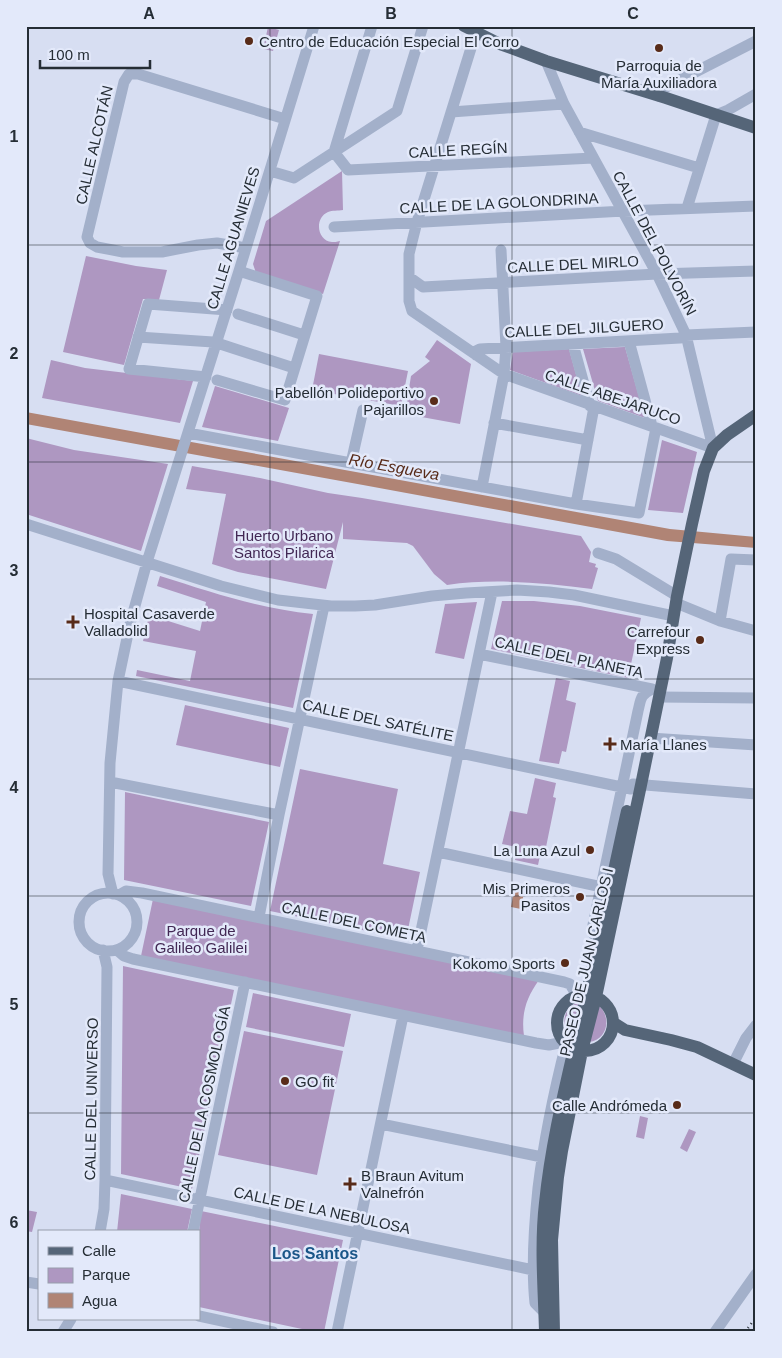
<svg xmlns="http://www.w3.org/2000/svg" width="782" height="1358" font-family="Arial,sans-serif">
<style>
.green{fill:#ae97c1}
.water{fill:#b08475}
.lines{fill:none;stroke-linecap:round;stroke-linejoin:round}
.minor{stroke:#a3b0ca;stroke-width:11}
.major{stroke:#556578;stroke-width:12}
.rail{stroke:#252d35;stroke-width:2.5;stroke-dasharray:1 4;stroke-linecap:butt}
.grid{fill:none;stroke:#252d35;stroke-width:1;stroke-opacity:0.55}
.poi-dot{fill:#582b19;stroke:#e3e9fa;stroke-width:2}
.labels{text-anchor:middle;dominant-baseline:central;stroke-width:5;stroke-linejoin:round;paint-order:stroke}
.poi-label{font-size:15px;fill:#252d35;stroke:#e3e9fa;text-anchor:end}
.street-label{font-size:15px;fill:#252d35;stroke:#e3e9fa}
.park-label{font-size:15px;fill:#422854;stroke:#e3e9fa}
.water-label{font-size:16px;font-style:italic;fill:#582b19;stroke:#e3e9fa}
.neighbourhood-label{font-size:16px;font-weight:bold;fill:#1a5688;stroke:#e3e9fa}
.neatline{fill:none;stroke:#252d35;stroke-width:2}
.grid-label{font-size:16px;text-anchor:middle;font-weight:bold;fill:#252d35}
</style>
<rect width="100%" height="100%" fill="#d7def2"/>
<!-- green -->
<path class="green" d="M268 27 279 30 273 51 263 49Z
M342 171 343 210C338 211 332 210 328 212 314 218 317 241 332 242 334 242 337 242 340 241L323 294 256 273 253 264 266 221Z
M86 256 136 266 167 270 159 300 143 299 124 365 63 352Z
M437 340 471 364 460 424 405 414 411 376 430 361 425 357Z
M624 347H625L645 418 598 401 583 349Z
M569 349 582 396 510 370 513 352Z
M319 354 408 371 401 406 312 390Z
M51 360 85 368 193 381 180 423 42 398Z
M215 386 289 408 278 441 202 427Z
M26 438 74 450 168 464 141 551 26 514Z
M662 440 697 452 683 513 648 510Z
M192 466 260 478 328 493 362 498 581 536 591 552 589 562 596 564 595 567 598 568 592 589C545 583 495 578 447 585L434 574 413 546 407 543 343 539V522L326 589 238 572 212 564 226 494 186 489Z
M160 576C211 592 260 609 313 614L293 708 136 676 137 670 190 681 196 651 143 641 149 615 200 631 206 602 157 586Z
M502 601H534L580 606 641 618 628 678 491 649Z
M477 602 464 659 435 653 445 604Z
M556 678 570 681 566 700 576 703 566 752 562 751 559 764 539 761Z
M185 705 289 728 280 767 176 745Z
M300 769 398 789 383 864 420 872 406 939 270 911Z
M535 778 556 783 553 797 556 798 545 852 541 851 538 865 515 860 517 847 502 844 510 811 527 814Z
M125 792 269 822 251 906 124 880Z
M153 899 539 980C526 998 521 1014 524 1036L141 956Z
M123 966 234 990 192 1189 121 1174Z
M253 993 351 1014 344 1047 246 1027Z
M581 1002 572 1038C559 1026 563 1005 581 1002Z
M598 1005C612 1016 608 1040 589 1042Z
M244 1031 343 1051 317 1175 218 1155Z
M640 1116 648 1118 644 1139 636 1137Z
M689 1129 696 1132 687 1152 680 1148Z
M121 1194 192 1209 187 1232H117Z
M26 1210 37 1212 32 1232 26 1231Z
M201 1211 343 1240 324 1332H316L199 1307V1232Z"/>
<!-- water -->
<path class="water" d="M26 412 670 529 756 537V548L667 541 363 485 26 424Z
M514 890 524 892 521 909 511 907Z"/>
<g class="lines">
<!-- minor -->
<path class="minor" d="M372 26 334 152 348 170 593 158
M476 32 417 222 409 254V301L412 311 504 374 713 448
M546 61 564 104 657 274 686 335 713 448
M659 96 664 88 756 41
M451 112 564 104
M579 132 699 168
M270 171 294 178 397 111 423 26
M687 208 716 115 728 110 756 94
M334 227 624 211 756 206
M246 248 217 243 198 245 162 252H123L97 247 90 243 87 237 124 82 129 74H138L285 119
M409 277 423 287 657 274 756 271
M238 314 304 335
M138 337 213 342
M629 341 652 426
M217 343 294 368
M573 344 590 406
M476 355V351L480 349 680 338 686 335 756 332
M206 377 129 369 148 304 227 310
M217 380 285 400 317 296 239 271
M363 410 351 463 576 504 639 513 656 428
M494 423 588 440
M188 433 351 463
M482 487 504 374 506 347 501 250
M576 504 594 407
M26 524 221 586 278 600 331 606H355L375 605 432 596 466 593 517 590 549 592 574 595 669 615
M598 553 616 559 677 596
M676 603 720 621 756 631
M720 621 731 559 756 560
M479 654 652 689
M118 681 631 789
M659 697 756 698
M650 738 756 745
M110 782 279 815
M633 784 756 794
M438 852 602 887
M79 922a29 29 0 1 1 58 0a29 29 0 1 1-58 0Z
M113 894 108 874 110 763 118 681 130 624 147 562 239 271 314 26
M119 895 126 891 142 893 564 982 570 984 577 996
M259 917 279 815 324 606
M598 942 593 933V925L638 711C641 699 640 695 652 689
M117 950 124 956 133 959 536 1043 549 1045 564 1042
M417 950 492 592
M733 1064 746 1038 756 1025
M381 1124 542 1157
M105 1180 533 1270
M100 1232 104 1209 105 1180 107 967 103 950
M193 1232 245 982
M26 1282 39 1284
M544 1312 535 1303C531 1265 534 1226 538 1188 544 1139 554 1091 566 1044
M199 1316 273 1332
M63 1332 71 1319
M337 1332 403 1016
M715 1332 756 1274"/>
<!-- major -->
<path class="major" d="M464 26 500 44 546 61 666 98 756 128
M557 1023a28 28 0 1 1 56 0a28 28 0 1 1-56 0Z
M614 1023 625 1030 671 1040 697 1047 756 1075
M545 1332C544 1289 540 1246 545 1203 552 1133 571 1065 586 996 601 935 613 873 627 811
M554 1332 552 1240 558 1177 562 1151 582 1051 596 997 641 785 667 658 677 596 692 524 704 471 713 448 727 435 756 415"/>
<!-- rail -->
<path class="rail" d="M745 1332 756 1317"/>
</g>
<!-- grid -->
<path class="grid" d="M270 26V1332M512 26V1332M26 245H756M26 462H756M26 679H756M26 896H756M26 1113H756"/>
<!-- markers -->
<g class="poi-dot">
<circle cx="249" cy="41" r="5"/>
<circle cx="659" cy="48" r="5"/>
<circle cx="434" cy="401" r="5"/>
<path d="M70.5 614.5h5v5h5v5h-5v5h-5v-5h-5v-5h5z"/>
<circle cx="700" cy="640" r="5"/>
<path d="M607.5 736.5h5v5h5v5h-5v5h-5v-5h-5v-5h5z"/>
<circle cx="590" cy="850" r="5"/>
<circle cx="580" cy="897" r="5"/>
<circle cx="565" cy="963" r="5"/>
<circle cx="285" cy="1081" r="5"/>
<circle cx="677" cy="1105" r="5"/>
<path d="M347.5 1176.5h5v5h5v5h-5v5h-5v-5h-5v-5h5z"/>
</g>
<g class="labels">
<!-- poi labels -->
<g class="poi-label">
<text x="259" y="41" text-anchor="start">Centro de Educación Especial El Corro</text>
<text x="659" y="65" text-anchor="middle">Parroquia de<tspan x="659" dy="17">María Auxiliadora</tspan></text>
<text x="424" y="392">Pabellón Polideportivo<tspan x="424" dy="17">Pajarillos</tspan></text>
<text x="84" y="613" text-anchor="start">Hospital Casaverde<tspan x="84" dy="17">Valladolid</tspan></text>
<text x="690" y="631">Carrefour<tspan x="690" dy="17">Express</tspan></text>
<text x="620" y="744" text-anchor="start">María Llanes</text>
<text x="580" y="850">La Luna Azul</text>
<text x="570" y="888">Mis Primeros<tspan x="570" dy="17">Pasitos</tspan></text>
<text x="555" y="963">Kokomo Sports</text>
<text x="295" y="1081" text-anchor="start">GO fit</text>
<text x="667" y="1105">Calle Andrómeda</text>
<text x="361" y="1175" text-anchor="start">B Braun Avitum<tspan x="361" dy="17">Valnefrón</tspan></text>
</g>
<!-- street labels -->
<g class="street-label">
<text transform="translate(94 145) rotate(-77)">CALLE ALCOTÁN</text>
<text transform="translate(458 150) rotate(-3)">CALLE REGÍN</text>
<text transform="translate(499 203) rotate(-3)">CALLE DE LA GOLONDRINA</text>
<text transform="translate(233 238) rotate(-73)">CALLE AGUANIEVES</text>
<text transform="translate(655 243) rotate(62)">CALLE DEL POLVORÍN</text>
<text transform="translate(573 264) rotate(-3)">CALLE DEL MIRLO</text>
<text transform="translate(584 328) rotate(-3)">CALLE DEL JILGUERO</text>
<text transform="translate(613 397) rotate(19)">CALLE ABEJARUCO</text>
<text transform="translate(569 657) rotate(12)">CALLE DEL PLANETA</text>
<text transform="translate(378 720) rotate(12)">CALLE DEL SATÉLITE</text>
<text transform="translate(354 922) rotate(12)">CALLE DEL COMETA</text>
<text transform="translate(586 962) rotate(-77)">PASEO DE JUAN CARLOS I</text>
<text transform="translate(91 1099) rotate(-89)">CALLE DEL UNIVERSO</text>
<text transform="translate(204 1104) rotate(-78)">CALLE DE LA COSMOLOGÍA</text>
<text transform="translate(322 1210) rotate(12)">CALLE DE LA NEBULOSA</text>
</g>
<!-- park labels -->
<g class="park-label">
<text x="284" y="535">Huerto Urbano<tspan x="284" dy="17">Santos Pilarica</tspan></text>
<text x="201" y="930">Parque de<tspan x="201" dy="17">Galileo Galilei</tspan></text>
</g>
<!-- water labels -->
<g class="water-label">
<text transform="translate(394 467) rotate(10)">Río Esgueva</text>
</g>
<!-- neighbourhood labels -->
<g class="neighbourhood-label">
<text x="315" y="1253">Los Santos</text>
</g>
</g>
<!-- border -->
<rect width="782" height="1358" fill="none" stroke="#e3e9fa" stroke-width="55"/>
<!-- legend -->
<rect x="38" y="1230" width="162" height="90" fill="#e3e9fa" stroke="#979eab"/>
<rect x="48" y="1247" width="25" height="8" fill="#556578" stroke="#979eab"/>
<text x="82" y="1256" font-size="15" fill="#252d35">Calle</text>
<rect x="48" y="1268" width="25" height="15" fill="#ae97c1" stroke="#979eab"/>
<text x="82" y="1280" font-size="15" fill="#252d35">Parque</text>
<rect x="48" y="1293" width="25" height="15" fill="#b08475" stroke="#979eab"/>
<text x="82" y="1306" font-size="15" fill="#252d35">Agua</text>
<!-- scale -->
<path d="M40 60v8h110v-8" fill="none" stroke="#252d35" stroke-width="2.5"/>
<text x="48" y="60" font-size="15" fill="#252d35" stroke="#e3e9fa" stroke-width="4" paint-order="stroke">100 m</text>
<rect x="28" y="28" width="726" height="1302" class="neatline"/>
<g class="grid-label">
<text x="149" y="19">A</text>
<text x="391" y="19">B</text>
<text x="633" y="19">C</text>
<text x="14" y="142">1</text>
<text x="14" y="359">2</text>
<text x="14" y="576">3</text>
<text x="14" y="793">4</text>
<text x="14" y="1010">5</text>
<text x="14" y="1228">6</text>
</g>
</svg>
